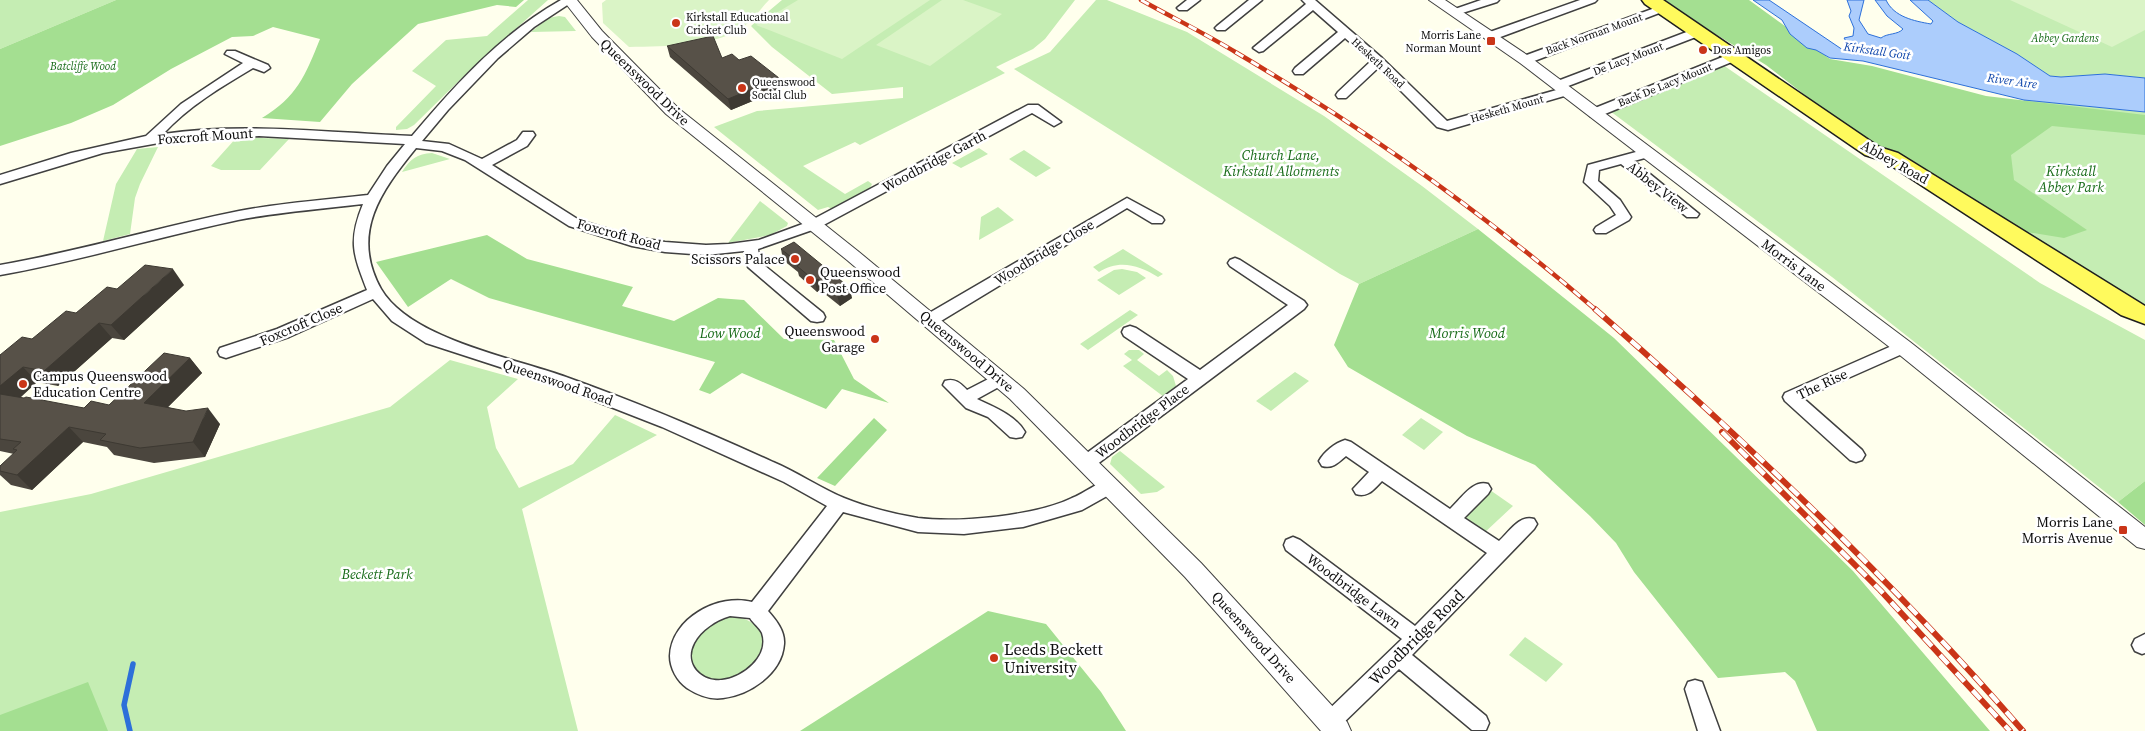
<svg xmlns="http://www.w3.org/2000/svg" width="2145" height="731" font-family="'Source Serif 4',serif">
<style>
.green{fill:#c5edb3}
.forest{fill:#a4df91}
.pitch{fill:#daf4c6}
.water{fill:#accdfc;stroke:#2d70d9}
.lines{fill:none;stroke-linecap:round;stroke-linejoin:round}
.stream{stroke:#2d70d9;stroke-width:5.5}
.minor-casing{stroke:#404040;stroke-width:3}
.tertiary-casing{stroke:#404040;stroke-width:2}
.primary-casing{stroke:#1e1e1e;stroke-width:3}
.minor{fill:#fff;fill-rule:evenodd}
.tertiary{fill:#fff;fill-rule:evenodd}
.primary{fill:#fffa5d;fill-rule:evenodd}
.rail-far1-casing{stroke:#ca3518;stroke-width:4.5}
.rail-casing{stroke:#ca3518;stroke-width:6}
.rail-far1{stroke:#fff;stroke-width:3;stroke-dasharray:9;stroke-linecap:butt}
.rail{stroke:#fff;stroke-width:4.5;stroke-dasharray:12;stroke-linecap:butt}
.wall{fill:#4b463e}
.shaded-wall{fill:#3d3932}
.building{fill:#575148;stroke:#3d3932}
.poi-dot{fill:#ca3518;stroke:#fff;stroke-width:2}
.labels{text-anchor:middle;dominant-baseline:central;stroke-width:5;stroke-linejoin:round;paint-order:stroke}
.far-poi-label{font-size:11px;fill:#0d0d0d;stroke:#fff;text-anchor:start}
.far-street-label{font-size:11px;fill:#0d0d0d;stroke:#fff}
.far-park-label{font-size:11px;font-style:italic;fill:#176b18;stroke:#fff}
.far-water-label{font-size:12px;font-style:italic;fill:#0b43aa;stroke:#fff}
.street-label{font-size:14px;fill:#0d0d0d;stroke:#fff}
.park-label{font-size:14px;font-style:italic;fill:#176b18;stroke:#fff}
.poi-label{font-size:14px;fill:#0d0d0d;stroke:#fff;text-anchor:end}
.near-street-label{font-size:16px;fill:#0d0d0d;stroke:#fff}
.near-poi-label{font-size:16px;fill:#0d0d0d;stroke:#fff;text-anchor:start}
</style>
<rect width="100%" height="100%" fill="#ffffed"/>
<!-- green -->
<path class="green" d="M0 0H116L0 49Z
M528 0H548L472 68 414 125 407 129 396 130V127L436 86 412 71 446 40 487 36Z
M782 0H1075L1045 39 1033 49 996 67 1005 73 860 145 855 142 803 166 845 194 868 181 872 184 870 188 866 191 832 209 828 207 818 210 714 127 757 111 903 98V87L832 94 772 47 751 26Z
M1096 0H1107L1187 32 1324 116 1422 186 1478 229 1359 284 1340 274 1014 69 1050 52Z
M1928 0H2145V78L2105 74 2061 77 2050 76 2017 54 1958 22Z
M559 16 565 17 576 31 531 32 548 18Z
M1723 65 2040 283 2145 340V481L2118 502 1832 277 1610 111Z
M2024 100 2145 112V313L1973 202 2001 142Z
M237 137 289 139 260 170H221L211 166Z
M158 147 140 184 135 198 130 234 103 241 116 184 137 149Z
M979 148 988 154 961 168 952 163Z
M1024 150 1051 168 1036 177 1009 159Z
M432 153 450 159 402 172C410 159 417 154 432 153Z
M760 201 788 223 787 226 770 235 728 243Z
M998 207 1014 220 979 240 981 217Z
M1123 249 1163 274 1158 277C1139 265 1119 259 1099 272L1093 267Z
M1122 269 1137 272 1146 278 1119 295 1097 280 1114 270Z
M1130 310 1138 315 1088 350 1080 344Z
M1129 350H1139L1144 354 1137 360 1159 376 1167 370 1173 376 1176 386 1164 397 1123 366 1132 360 1124 354Z
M450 360 518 379 487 407 496 448 519 488 573 464 615 415 657 435 522 509 578 731H0V512L91 494 390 407Z
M1295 372 1309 381 1271 411 1256 401Z
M1421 418 1443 432 1424 450 1402 435Z
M1120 451 1165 487 1157 492 1141 494 1110 464 1112 457Z
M1490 490 1513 506 1483 534 1460 518Z
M733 616C796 627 748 695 706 677 685 667 688 640 705 627 713 620 723 618 733 616Z
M1525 637 1563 664 1546 682 1509 655Z"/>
<!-- forest -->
<path class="forest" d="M116 0H524L516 7 497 5 418 24 352 84 320 122 262 118C297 97 305 76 320 39L273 27 253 36 232 37 171 69 113 105 71 123 0 146V49Z
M1665 0H1749L1830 59 1872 66 1986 96 2145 115V135L2052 126 2011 155 2014 180 2087 230 2064 238 2027 232 1997 221 1867 139 1810 99 1766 65 1712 32Z
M1478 229 1614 338 1853 571 1990 731H1817L1795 681 1785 672 1718 678 1634 572 1616 543 1590 516 1535 465 1467 436 1348 367 1334 345 1359 284Z
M487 235 527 259 633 287 622 306 674 321 718 298 744 300 784 339 834 340 854 379 889 403 842 389 826 409 742 373 710 394 699 390 715 362 489 298 451 279 408 307 376 262Z
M874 418 887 430 835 486 817 478Z
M2145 481V525L2118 502Z
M988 611 1046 624 1101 692 1126 731H800Z
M88 682 108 731H0V715Z"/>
<!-- pitch -->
<path class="pitch" d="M606 0H769C762 7 756 16 748 23 720 48 665 46 629 47L603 23 602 3Z
M798 0H930L842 59 756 25Z
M942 0H963L1002 14 930 66 876 45Z
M2010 0H2145V30L2112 47Z"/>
<!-- water -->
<path class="water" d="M1753 0H1769L1843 50 1851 49 1844 38 1853 36 1854 28 1849 16 1851 11 1847 0H1864L1859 20 1868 34 1881 38C1887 33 1898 35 1903 29L1887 16 1875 0H1886C1894 17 1914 21 1931 24L1933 21 1910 0H1928L1958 22 2017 54 2050 76 2061 77 2105 74 2145 78V112L2024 100 1863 61 1830 58 1816 50 1807 48 1790 34 1782 20Z"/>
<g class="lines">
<!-- stream -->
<path class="stream" d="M130 731 124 705 133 664"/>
<!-- minor casing -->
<g class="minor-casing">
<path id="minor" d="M561 0H575L534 27 498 58 448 110 422 141 449 144 482 159 517 140 523 132H533L535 135 527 146 492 165 579 220 634 237 665 242 706 245 729 244 759 240 808 222 1028 105H1038L1061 122 1054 126 1032 113 818 228 758 249 760 262 823 313 825 317 823 321 817 322 811 321 748 267 744 251 706 255 665 252 632 246 569 226 465 160 442 151 416 148C381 191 350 233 381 289 410 339 514 358 566 377 636 402 705 431 773 462 797 472 820 488 844 498 866 507 894 514 918 518 959 523 1035 516 1072 498 1085 493 1096 483 1110 479L1116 481 1119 486 1116 491 1082 510 1023 527 964 534 918 532 843 512 768 611C776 620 785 631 784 644 782 674 749 695 723 698 710 700 698 695 687 688 677 681 670 668 670 656 671 618 719 593 752 602L827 506 784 482 662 427 552 384 426 343 392 321 373 299 289 337 226 358 220 356 218 352 220 348 277 329 367 290C353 254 348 241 363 204 321 209 279 212 238 220 158 237 80 261 0 275V265C81 251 159 227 239 211 281 203 325 200 368 195L387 166 405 144 259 136 181 139 103 153 0 184V175L71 153 146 136 181 104 243 63 225 54 227 51H235L268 65 270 68 264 72 253 68C221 87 189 106 163 134 246 122 329 133 412 136 455 85 502 33 561 0ZM730 616 750 618C753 623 760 628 762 633 770 656 743 678 722 680 701 682 683 664 694 643 701 630 716 620 730 616Z
M1187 0H1200L1187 10H1179L1177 8Z
M1249 0H1262L1225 30H1217L1215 28 1217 26Z
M1302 0H1315L1382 58 1447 121 1567 87 1573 91 1571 94 1448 130 1437 127 1378 68 1346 98H1338L1336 95 1338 92 1371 61 1345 38 1303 74H1295L1293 71 1295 68 1338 32 1313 10 1263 51 1259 52 1253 48 1306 4Z
M1481 0H1499L1497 2 1456 15 1450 12 1452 10Z
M1580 0H1597L1595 2 1495 39H1487L1485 36 1487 33Z
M1663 5 1667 6 1669 8 1667 10 1529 63 1525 64 1519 60 1521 57Z
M1697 28 1703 32 1701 35 1563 88 1559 89 1553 85 1555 82Z
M1735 52 1739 53 1741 56 1739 59 1600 116H1590L1589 113 1590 110Z
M1647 149 1654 153 1652 156 1634 161 1699 214 1697 217H1687L1621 164 1599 170 1598 181 1620 200 1631 217 1629 220 1606 233H1596L1594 230 1596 227 1616 215 1610 206 1584 182 1588 165Z
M1127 198 1162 217 1164 220 1162 223H1152L1127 208 936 324 930 325 924 324 922 320 924 316Z
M1235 258 1240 260 1304 301 1307 305 1304 309 1092 468 1086 470 1080 468 1077 463 1080 458 1188 379 1124 336 1122 332 1124 328 1130 326 1136 328 1200 370 1288 305 1230 266 1228 263 1230 260Z
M1903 341 1909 343 1911 347 1909 351 1803 398 1862 450 1865 455 1862 460 1856 462 1850 460 1785 401 1783 397 1785 393Z
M1000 373 1006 375 1008 379 1006 383 977 399C994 407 1015 415 1025 432L1022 437 1016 438 1010 437 988 417 966 408 943 385 945 381C955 378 960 383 967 390Z
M1345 440 1351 442 1450 509C1461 499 1473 479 1488 484L1491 489 1488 494 1464 518 1499 541C1509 532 1520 514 1534 519L1537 524 1534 529 1412 655 1486 716 1489 723 1486 730H1472L1399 669 1337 729 1332 731 1323 729 1320 722 1323 715 1402 639 1286 550 1284 545 1286 540 1293 537 1300 540 1415 626 1487 553 1382 481C1374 489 1368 498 1356 494L1353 489 1369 472 1346 456C1338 463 1332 469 1322 466L1319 461C1324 452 1335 443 1345 440Z
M2145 634V653L2142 654 2135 651 2132 645 2135 639Z
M1695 680 1702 682 1720 731H1698L1685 689 1688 682Z"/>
</g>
<!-- tertiary casing -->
<g class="tertiary-casing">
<path id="tertiary" d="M563 0H577L602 31 678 108 859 252 1024 389 1201 563 1347 722 1351 731H1321L1185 577 1010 399 847 260 666 114 592 37Z
M1429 0H1445L1530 57 1910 342 2145 527V549L2137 547 1896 352 1520 63Z"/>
</g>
<!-- primary casing -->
<g class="primary-casing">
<path id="primary" d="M1642 0H1663L1879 147 1898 153 2145 306V324L2121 315 1884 161 1865 155 1645 4Z"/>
</g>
<!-- minor -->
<use href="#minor" class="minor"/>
<!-- tertiary -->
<use href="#tertiary" class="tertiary"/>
<!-- primary -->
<use href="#primary" class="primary"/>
<!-- rail-far1 casing -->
<g class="rail-far1-casing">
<path id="rail-far1" d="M1141 0C1173 18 1206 34 1237 53 1364 128 1485 214 1596 310"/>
</g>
<!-- rail casing -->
<g class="rail-casing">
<path id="rail" d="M1595 309C1746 441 1892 580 2023 731
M1722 432 1880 590 2010 731"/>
</g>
<!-- rail-far1 -->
<use href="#rail-far1" class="rail-far1"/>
<!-- rail -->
<use href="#rail" class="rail"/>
</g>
<!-- wall -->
<path class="wall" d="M667 46 722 58 739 60 781 89 731 110 670 57Z
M781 249 852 298 840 306 820 290 817 292 799 276 798 272 783 260Z
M184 285 124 340 112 338 58 386 37 382 20 398 84 408 109 405 190 358 202 373 168 407 220 424 205 457 154 463 114 455 107 447 83 442 32 490 11 485 0 475V466L14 454 0 451V355L32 339 76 313Z"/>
<!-- shaded-wall -->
<path class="shaded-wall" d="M779 78 781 89 731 110 728 99Z
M173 269 184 285 124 340 111 325Z
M818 279 820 290 817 292 815 281Z
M850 288 852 298 840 306 837 295Z
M99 323 112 338 58 386 44 371Z
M190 358 202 373 157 418 144 403Z
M23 367 37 382 8 408 0 400V386Z
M208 408 220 424 205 457 193 442Z
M69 427 83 442 32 490 17 475Z"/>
<!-- building -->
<path class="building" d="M713 36 722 58 732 54 739 60 751 56 779 78 728 99 667 46Z
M794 242 850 288 837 295 818 279 815 281 797 266 800 264 781 249Z
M145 265 173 269 111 325 99 323 44 371 23 367 0 386V355L22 337 32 339 66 311 76 313 107 287 117 289Z
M164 353 190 358 144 403 186 411 208 408 193 442 140 448 100 440 106 434 69 427 17 475 0 471V466L17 450 13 449 21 442 0 439V394L24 398 26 397 84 408 91 401 109 405Z"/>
<!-- markers -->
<g class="poi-dot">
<circle cx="676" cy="23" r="5"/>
<rect x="1486" y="36" width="10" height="10" rx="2.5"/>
<circle cx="1703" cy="50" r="5"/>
<circle cx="742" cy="88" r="5"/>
<circle cx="795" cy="259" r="5"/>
<circle cx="810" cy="280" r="5"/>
<circle cx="875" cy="339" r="5"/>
<circle cx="23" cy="384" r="5"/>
<rect x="2118" y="525" width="10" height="10" rx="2.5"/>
<circle cx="994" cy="658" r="5"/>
</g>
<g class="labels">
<!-- far-poi labels -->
<g class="far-poi-label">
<text x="686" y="17">Kirkstall Educational<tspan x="686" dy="13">Cricket Club</tspan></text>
<text x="1481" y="35" text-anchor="end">Morris Lane<tspan x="1481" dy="13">Norman Mount</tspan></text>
<text x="1713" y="50">Dos Amigos</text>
<text x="752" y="82">Queenswood<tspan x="752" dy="13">Social Club</tspan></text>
</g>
<!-- far-street labels -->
<g class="far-street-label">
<text transform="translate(1594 34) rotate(-20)">Back Norman Mount</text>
<text transform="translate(1628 59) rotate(-21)">De Lacy Mount</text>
<text transform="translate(1378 63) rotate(43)">Hesketh Road</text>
<text transform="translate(1665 85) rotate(-22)">Back De Lacy Mount</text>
<text transform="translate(1507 109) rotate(-16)">Hesketh Mount</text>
</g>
<!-- far-park labels -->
<g class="far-park-label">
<text x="2065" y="38">Abbey Gardens</text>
<text x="83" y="66">Batcliffe Wood</text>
</g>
<!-- far-water labels -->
<g class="far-water-label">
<text transform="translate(1877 51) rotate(8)">Kirkstall Goit</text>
<text transform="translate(2012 81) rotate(8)">River Aire</text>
</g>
<!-- street labels -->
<g class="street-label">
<text transform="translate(645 82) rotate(44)">Queenswood Drive</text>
<text transform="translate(205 136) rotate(-4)">Foxcroft Mount</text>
<text transform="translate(934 161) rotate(-28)">Woodbridge Garth</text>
<text transform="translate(1895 162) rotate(29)">Abbey Road</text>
<text transform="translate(1658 187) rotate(38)">Abbey View</text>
<text transform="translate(619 234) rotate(15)">Foxcroft Road</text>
<text transform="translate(1044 252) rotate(-31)">Woodbridge Close</text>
<text transform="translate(1794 265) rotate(37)">Morris Lane</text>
<text transform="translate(301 324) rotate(-23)">Foxcroft Close</text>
<text transform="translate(967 351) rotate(40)">Queenswood Drive</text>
<text transform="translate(558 382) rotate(19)">Queenswood Road</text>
<text transform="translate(1822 384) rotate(-25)">The Rise</text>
<text transform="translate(1142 421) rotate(-37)">Woodbridge Place</text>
<text transform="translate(1354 591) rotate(37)">Woodbridge Lawn</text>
<text transform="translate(1254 637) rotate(48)">Queenswood Drive</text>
</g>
<!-- park labels -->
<g class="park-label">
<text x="1281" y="155">Church Lane,<tspan x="1281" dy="16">Kirkstall Allotments</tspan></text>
<text x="2071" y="171">Kirkstall<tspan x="2071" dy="16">Abbey Park</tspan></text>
<text x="730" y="333">Low Wood</text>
<text x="1467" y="333">Morris Wood</text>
<text x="377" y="574">Beckett Park</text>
</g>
<!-- poi labels -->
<g class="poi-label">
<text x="785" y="259">Scissors Palace</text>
<text x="820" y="272" text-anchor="start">Queenswood<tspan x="820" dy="16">Post Office</tspan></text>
<text x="865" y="331">Queenswood<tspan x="865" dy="16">Garage</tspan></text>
<text x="33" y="376" text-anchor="start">Campus Queenswood<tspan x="33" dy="16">Education Centre</tspan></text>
<text x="2113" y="522">Morris Lane<tspan x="2113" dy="16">Morris Avenue</tspan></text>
</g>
<!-- near-street labels -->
<g class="near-street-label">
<text transform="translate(1416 637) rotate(-45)">Woodbridge Road</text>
</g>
<!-- near-poi labels -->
<g class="near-poi-label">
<text x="1004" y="649">Leeds Beckett<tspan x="1004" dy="18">University</tspan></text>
</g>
</g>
</svg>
